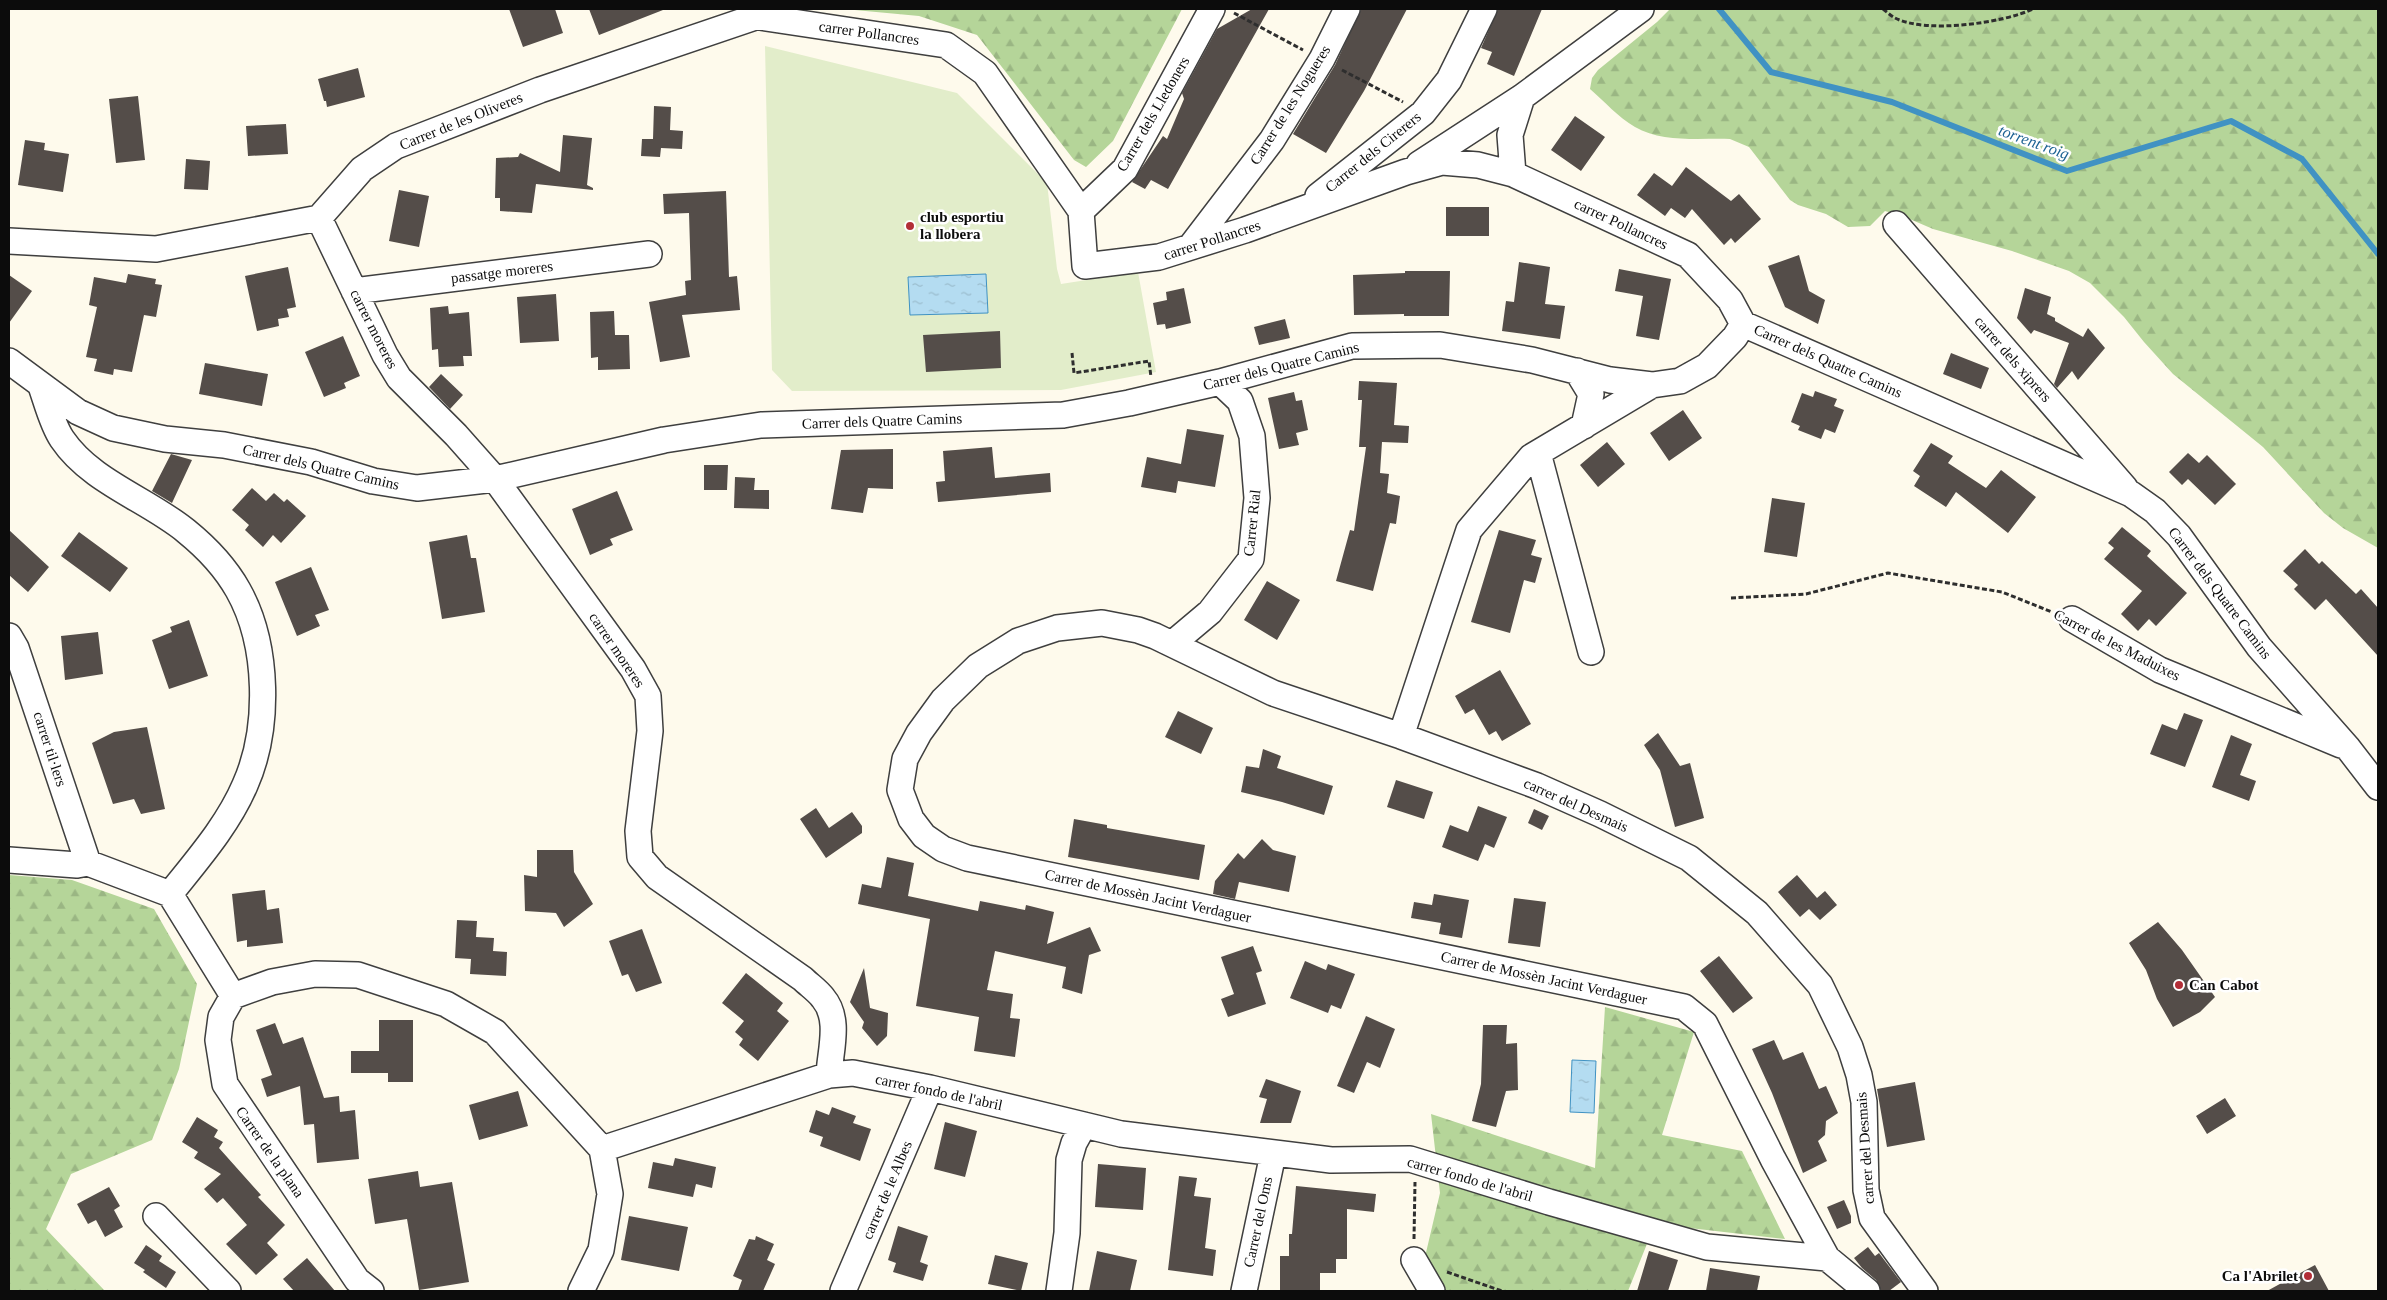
<svg xmlns="http://www.w3.org/2000/svg" width="2387" height="1300" font-family="Georgia,serif">
<style>
.forest{fill:url(#forest-firs)}
.pitch{fill:#e2edca}
.water{fill:url(#water-ripples);stroke:#4092c3}
.lines{fill:none;stroke-linecap:round;stroke-linejoin:round}
.stream{stroke:#4092c3;stroke-width:6}
.building{fill:#544d49}
.minor-casing{stroke:#3f3f3f;stroke-width:28}
.path{stroke:#2e2e2e;stroke-width:3;stroke-dasharray:5 2.5;stroke-linecap:butt}
.minor{stroke:#fff;stroke-width:25}
.poi-dot{fill:#b22e37;stroke:#fff;stroke-width:2}
.labels{text-anchor:middle;dominant-baseline:central;stroke-width:5;stroke-linejoin:round;paint-order:stroke}
.street-label{font-size:15px;fill:#0c0c0c;stroke:#fff}
.poi-label{font-size:15px;font-weight:bold;fill:#0c0c0c;stroke:#fff;text-anchor:start}
.water-label{font-size:16px;font-style:italic;fill:#1e6394;stroke:#fff}
</style>
<defs>
<pattern id="forest-firs" width="22" height="20" patternUnits="userSpaceOnUse" patternTransform="scale(1.25)"><rect width="22" height="20" fill="#b5d599"/><path d="M5 1l3.5 6h-7zM16 11l3.5 6h-7z" fill="#9ab683"/></pattern>
<pattern id="water-ripples" width="26" height="14" patternUnits="userSpaceOnUse" patternTransform="scale(1.25)"><rect width="26" height="14" fill="#b4dcf1"/><path d="M2 4q2-2 4 0t4 0M15 11q2-2 4 0t4 0" fill="none" stroke="#9abccd"/></pattern>
</defs>
<rect width="100%" height="100%" fill="#fefaec"/>
<!-- forest -->
<path class="forest" d="M844 9H1182L1113 141 1086 167 1074 160 977 35 919 16Z
M1670 9H2378V548L2343 528 2324 513 2263 447 2173 374 2144 342 2124 317 2090 283 2069 271 2012 251 1933 229 1905 217 1885 211 1870 226 1848 227 1826 214 1798 205 1790 200 1749 147 1730 139C1699 138 1662 143 1635 127 1618 117 1605 102 1590 89L1592 78 1598 70 1657 22Z
M9 875 72 880 154 909 197 984 179 1069 152 1140 71 1174 46 1229 105 1291H9Z
M1605 1007 1694 1032 1662 1135 1742 1151 1785 1239 1655 1224 1628 1291H1417L1440 1193 1431 1114 1595 1168Z"/>
<!-- pitch -->
<path class="pitch" d="M765 46 957 93 1047 183 1057 269 1061 284 1138 272 1156 372 1061 390 792 391 772 370Z"/>
<!-- water -->
<path class="water" d="M986 274 988 313 910 315 908 277Z
M1572 1060 1596 1061 1594 1113 1570 1112Z"/>
<g class="lines">
<!-- stream -->
<path class="stream" d="M1719 9 1771 72 1892 102 2067 171 2231 121 2302 159 2378 254"/>
</g>
<!-- building -->
<path class="building" d="M509 9H555L563 33 523 47Z
M589 9H662L663 10 599 35Z
M1252 9H1269L1168 189 1151 180 1145 189 1132 182 1163 136 1167 139 1184 99 1182 93 1217 29Z
M1361 9H1407L1364 91 1326 153 1293 134 1335 65Z
M1498 9H1542L1514 76 1487 64 1492 52 1481 48Z
M358 68 365 97 327 107 326 101H324L318 79Z
M138 96 145 160 116 163 109 99Z
M654 106 671 107 670 130 683 131 682 149 661 148 660 157 641 156 642 139H653Z
M1575 116 1605 137 1581 171 1551 150Z
M286 124 288 154 248 156 246 126Z
M563 135 592 138 587 185 593 188V190L536 184 532 213 500 211V198H495L496 158 518 157 520 153 560 172Z
M25 140 45 143 44 150 69 154 63 192 18 185Z
M186 159 210 161 208 190 184 189Z
M1686 167 1731 201 1739 194 1761 219 1735 243 1731 238 1724 245 1692 209 1685 218 1671 208 1665 216 1637 195 1654 173 1672 186Z
M399 190 429 196 419 247 389 241Z
M726 191 729 277 737 276 740 310 682 315 690 357 660 362 649 302 686 295 685 281 691 280 689 213 664 214 663 194Z
M1446 207H1489V236H1446Z
M1799 255 1809 291 1825 300 1818 324 1785 307 1768 266Z
M1519 262 1550 267 1545 304 1565 306 1560 339 1502 331 1506 301 1514 302Z
M288 267 296 307 287 309 289 317 278 319 279 326 257 331 245 276Z
M1619 269 1671 279 1659 340 1636 336 1643 296 1615 291Z
M1405 271H1450L1449 316H1404V314L1354 315 1353 275 1405 273Z
M128 274 156 279 155 284 162 285 156 317 144 315 132 372 114 369 113 375 94 371 97 359 86 357 97 307 89 305 94 277 126 283Z
M9 275 32 291 9 323Z
M1184 288 1191 323 1166 329 1165 324 1157 325 1153 303 1167 300 1166 292Z
M2025 288 2051 297 2047 314 2055 318V321L2083 337 2088 328 2105 348 2078 380 2072 371 2057 388 2054 384 2069 343 2034 330 2031 334 2017 318Z
M556 294 559 341 520 343 517 297Z
M448 306 449 314 469 312 472 356H463L464 366 439 367 438 349 432 350 430 308Z
M614 311 615 335H629L630 369 598 370V357L591 358 590 312Z
M1285 319 1290 338 1259 345 1254 327Z
M1000 331 1001 368 926 372 923 335Z
M343 336 360 376 344 383 346 388 324 397 305 352Z
M1951 353 1989 368 1981 389 1943 374Z
M205 363 268 374 262 406 199 394Z
M441 374 463 395 450 409 429 387Z
M1359 381 1397 383 1394 425 1409 426 1408 443 1382 442 1380 473 1389 474 1387 493 1400 496 1396 524 1390 523 1373 591 1336 581 1350 530 1354 531 1366 447H1359L1362 400H1358Z
M1815 391 1837 399 1834 406 1844 410 1835 433 1825 429 1821 439 1798 430 1800 426 1791 422 1802 393 1813 397Z
M1294 392 1296 401 1302 400 1308 430 1296 433 1299 445 1279 449 1268 398Z
M1683 410 1702 438 1669 461 1650 433Z
M1187 429 1224 435 1215 487 1178 481 1176 493 1141 487 1147 457 1181 464Z
M1607 442 1625 464 1598 487 1580 465Z
M1931 443 1953 456 1948 463 1986 488 2001 470 2036 497 2008 533 1956 492 1946 507 1914 486 1920 476 1913 471Z
M992 447 995 478 1050 473 1051 492 938 502 936 482 945 481 943 451Z
M893 449V489L868 488 863 513 831 509 841 450Z
M2188 453 2199 463 2207 455 2236 484 2215 505 2188 479 2182 485 2169 472Z
M171 454 192 460 172 503 152 491Z
M704 465H728L727 490H704Z
M735 477 755 478 754 490H769V509L734 508Z
M252 488 266 501 274 493 284 502 287 499 306 516 281 543 273 535 263 547 245 530 249 525 232 510Z
M617 491 633 530 610 539 613 545 590 555 572 509Z
M1772 498 1805 503 1797 557 1764 552Z
M2122 527 2151 551 2147 556 2187 593 2156 626 2149 619 2138 631 2121 614 2142 591 2104 559 2114 548 2108 543Z
M9 530 49 567 28 592 9 575Z
M1499 530 1536 540 1531 555 1542 558 1535 583 1524 580 1510 633 1471 622Z
M79 532 128 568 110 592 61 556Z
M467 535 471 558H476L485 612 442 619 429 542Z
M2305 549 2319 564 2322 561 2356 594 2361 589 2378 608V656L2326 599 2315 610 2294 589 2298 585 2283 571Z
M311 567 329 610 315 615 320 626 297 636 275 582Z
M1267 581 1300 600 1277 640 1244 620Z
M189 620 208 676 169 689 152 640 172 632 170 627Z
M98 632 103 674 65 680 61 636Z
M1500 670 1531 724 1502 741 1496 731 1489 735 1474 709 1465 714 1455 696Z
M1178 711 1213 728 1201 754 1165 737Z
M2184 713 2203 720 2185 767 2150 754 2162 724 2177 730Z
M147 727 165 809 141 814 134 799 113 804 92 743 114 732Z
M1658 733 1680 766 1690 763 1704 818 1675 827 1660 770 1644 745Z
M2231 735 2252 744 2240 775 2256 781 2249 801 2212 787Z
M1263 749 1281 756 1277 768 1333 786 1324 815 1282 802 1241 792 1246 766 1259 768Z
M1396 780 1433 792 1424 819 1387 807Z
M1478 806 1507 817 1494 848 1485 844 1478 861 1442 847 1450 825 1468 832Z
M816 808 829 828 852 812 862 826V833L826 858 800 819Z
M1534 809 1549 816 1542 830 1528 823Z
M1074 819 1107 825V828L1205 845 1199 880 1068 857Z
M1262 839 1273 850 1296 856 1289 892 1239 882 1235 899 1213 894 1215 881 1238 853 1244 859Z
M537 850H573L574 872 593 904 564 927 556 913 525 911 524 875 537 877Z
M887 857 914 863 908 896 978 911 980 901 1025 910 1026 905 1054 912 1047 944 1090 927 1101 951 1089 955 1082 994 1062 988 1066 967 995 951 987 990 1013 994 1010 1018 1020 1019 1015 1057 974 1051 979 1017 916 1006 930 919 858 904 862 884 881 888Z
M1797 875 1817 898 1825 891 1837 905 1820 920 1809 909 1800 917 1778 892Z
M265 890 267 910 279 908 283 943 247 947V940L237 942 232 894Z
M1434 894 1469 900 1462 938 1439 934 1441 923 1411 918 1414 902 1432 905Z
M1514 898 1546 902 1540 947 1508 943Z
M457 920 477 921 476 937 494 938 493 951 507 952 506 976 470 974 471 959 455 958Z
M2158 922 2182 950 2215 997 2200 1012 2173 1027 2157 999 2146 970 2129 943Z
M642 929 662 983 636 992 628 974 622 976 609 941Z
M1253 946 1262 971 1256 973 1266 1004 1228 1017 1221 999 1234 994 1221 957Z
M1719 956 1753 998 1733 1013 1700 971Z
M1305 961 1326 970 1328 964 1355 974 1341 1009 1331 1005 1328 1013 1290 998Z
M864 968 870 1008 888 1013 887 1036 877 1046 862 1028 864 1022 850 1002Z
M746 973 783 1003 777 1011 789 1021 758 1061 739 1045 743 1039 735 1032 744 1021 722 1003Z
M1366 1016 1395 1029 1380 1068 1367 1062 1354 1093 1337 1086Z
M379 1020H413V1082H388V1073H351V1051H379Z
M275 1023 283 1044 303 1037 324 1098 339 1096 340 1112 355 1110 359 1159 317 1163 314 1124 304 1125 300 1086 267 1097 261 1079 272 1075 256 1030Z
M1483 1025H1507L1506 1044 1517 1043 1518 1090 1506 1091 1496 1127 1472 1121 1481 1084Z
M1774 1040 1783 1060 1803 1052 1819 1089 1826 1086 1838 1113 1826 1121 1825 1135 1818 1141 1827 1161 1803 1173 1772 1093 1752 1049Z
M1266 1079 1301 1091 1291 1123H1260L1267 1099 1259 1097Z
M1915 1082 1925 1140 1887 1147 1877 1089Z
M518 1091 528 1126 479 1140 469 1105Z
M2225 1098 2236 1116 2207 1134 2196 1116Z
M832 1107 856 1116 853 1123 871 1129 860 1161 820 1146 823 1137 809 1132 816 1110 829 1115Z
M197 1117 218 1130 214 1137 223 1142 219 1148 261 1195 258 1197 285 1225 267 1243 278 1255 256 1275 226 1244 247 1225 223 1198 217 1203 204 1189 221 1174 194 1158 198 1152 182 1142Z
M945 1122 977 1131 965 1177 934 1169Z
M675 1158 716 1167 712 1188 696 1184 693 1197 648 1188 653 1162 673 1166Z
M1098 1164 1146 1168 1143 1210 1095 1207Z
M418 1171 420 1187 452 1182 469 1282 419 1290 407 1219 375 1224 368 1179Z
M1179 1176 1197 1178 1194 1196 1211 1198 1205 1248 1216 1250 1213 1276 1168 1270Z
M1296 1186 1376 1194 1374 1212 1347 1209V1259H1336V1273H1320V1291H1280V1256H1289V1234H1292Z
M109 1187 120 1206 114 1210 123 1227 105 1237 96 1220 88 1224 77 1204Z
M1844 1200 1851 1216V1223L1837 1229 1827 1207Z
M629 1216 688 1227 679 1271 621 1260Z
M898 1226 928 1236 920 1262 928 1265 923 1281 893 1272 896 1263 888 1260Z
M756 1236 774 1244 767 1260 775 1264 763 1291H738L742 1280 733 1276 749 1239 755 1240Z
M146 1245 162 1256 159 1261 176 1272 166 1288 143 1272 145 1270 134 1263Z
M1868 1247 1875 1256 1879 1253 1901 1282 1889 1291H1881L1876 1280 1862 1268 1854 1258Z
M1097 1251 1137 1260 1130 1291H1089Z
M1649 1251 1678 1260 1668 1291H1637Z
M995 1255 1028 1263 1021 1291 988 1284Z
M307 1258 335 1291H294L283 1279Z
M2315 1265 2329 1291H2267Z
M1710 1268 1760 1276 1757 1291H1706Z"/>
<g class="lines">
<!-- minor casing -->
<g class="minor-casing">
<path id="minor" d="M753 16 946 45 985 73 1081 211 1085 266 1159 257 1245 230 1406 172 1442 162 1478 165 1513 174 1688 255 1730 300 1743 324
M1419 164 1522 97 1641 9
M1513 174 1510 135 1522 97
M1318 196 1423 113 1449 80 1484 9
M1081 211 1125 169 1212 9
M319 218 385 355 399 378 456 435 495 479 633 669 648 696 650 731 638 831 640 857 657 877 803 979C809 985 818 991 823 998 841 1019 830 1051 829 1075
M1896 224 2125 488
M9 241 156 249 319 218 362 169 396 146 540 90 770 12
M1191 246 1272 140 1322 59 1347 9
M354 291 649 254
M9 361 78 412 113 428 165 439 224 445 311 462 373 481 417 488 495 479 664 440 761 425 1063 415 1129 403 1220 382 1352 346 1440 345 1532 360 1610 380 1652 385 1680 381 1707 366 1735 337 1743 324 2131 494 2155 511 2179 536 2259 647 2348 748 2378 787
M1577 371 1591 394 1584 426
M1538 453 1591 652
M2072 619 2160 670 2341 745
M9 636 16 648 88 863
M1172 644 1210 612 1251 559 1257 498 1252 436 1240 401 1220 382
M1401 736 1469 530 1531 457 1652 385
M9 860 77 865 88 863 170 894C197 860 228 825 245 785 270 729 269 645 238 590 225 567 207 548 186 531 147 499 91 482 62 439 52 424 47 403 41 386
M170 894 233 996 272 982 315 974 358 975 446 1004 495 1032 602 1149 829 1075 853 1073 930 1088 1121 1134 1331 1160 1410 1159 1549 1202 1707 1247 1827 1258
M233 996 221 1017 218 1040 225 1084 357 1280 371 1291
M156 1216 228 1291
M1414 1260 1432 1291
M581 1291 601 1250 610 1194 602 1149
M843 1291 930 1088
M1059 1291 1067 1233 1069 1160 1074 1143 1084 1125
M1244 1291 1273 1154
M1867 1291 1827 1258 1773 1159 1705 1024 1684 1007 967 858 943 849 924 836 911 819 900 790 905 759 919 733 943 700 978 666 1018 641 1057 628 1102 623 1138 630 1155 636 1273 693 1401 736 1537 786 1600 814 1689 858 1757 913 1820 985 1850 1047 1859 1075 1864 1102 1866 1190 1872 1218 1925 1291"/>
</g>
<!-- path -->
<path class="path" d="M1883 9C1887 12 1891 16 1895 18 1926 34 2003 23 2033 9
M1234 13 1303 50
M1342 70 1403 102
M1072 353 1074 373 1149 361 1151 377
M1731 598 1806 594 1888 573 2002 592 2052 612
M1414 1239 1415 1182
M1447 1272 1502 1291"/>
<!-- minor -->
<use href="#minor" class="minor"/>
</g>
<!-- markers -->
<g class="poi-dot">
<circle cx="910" cy="226" r="5"/>
<circle cx="2179" cy="985" r="5"/>
<circle cx="2308" cy="1276" r="5"/>
</g>
<g class="labels">
<!-- street labels -->
<g class="street-label">
<text transform="translate(869 33) rotate(8)">carrer Pollancres</text>
<text transform="translate(1290 105) rotate(-58)">Carrer de les Nogueres</text>
<text transform="translate(1153 114) rotate(-60)">Carrer dels Lledoners</text>
<text transform="translate(461 121) rotate(-22)">Carrer de les Oliveres</text>
<text transform="translate(1373 152) rotate(-39)">Carrer dels Cirerers</text>
<text transform="translate(1621 224) rotate(25)">carrer Pollancres</text>
<text transform="translate(1212 240) rotate(-18)">carrer Pollancres</text>
<text transform="translate(502 272) rotate(-7)">passatge moreres</text>
<text transform="translate(374 329) rotate(63)">carrer moreres</text>
<text transform="translate(2013 359) rotate(49)">carrer dels xiprers</text>
<text transform="translate(1828 361) rotate(24)">Carrer dels Quatre Camins</text>
<text transform="translate(1281 366) rotate(-14)">Carrer dels Quatre Camins</text>
<text transform="translate(882 421) rotate(-2)">Carrer dels Quatre Camins</text>
<text transform="translate(321 467) rotate(13)">Carrer dels Quatre Camins</text>
<text transform="translate(1252 523) rotate(-84)">Carrer Rial</text>
<text transform="translate(2220 593) rotate(53)">Carrer dels Quatre Camins</text>
<text transform="translate(2117 645) rotate(27)">Carrer de les Maduixes</text>
<text transform="translate(617 650) rotate(56)">carrer moreres</text>
<text transform="translate(50 749) rotate(72)">carrer til·lers</text>
<text transform="translate(1576 805) rotate(24)">carrer del Desmais</text>
<text transform="translate(1148 896) rotate(12)">Carrer de Mossèn Jacint Verdaguer</text>
<text transform="translate(1544 978) rotate(12)">Carrer de Mossèn Jacint Verdaguer</text>
<text transform="translate(939 1092) rotate(12)">carrer fondo de l'abril</text>
<text transform="translate(1865 1148) rotate(-94)">carrer del Desmais</text>
<text transform="translate(270 1152) rotate(55)">Carrer de la plana</text>
<text transform="translate(1470 1179) rotate(16)">carrer fondo de l'abril</text>
<text transform="translate(887 1190) rotate(-67)">carrer de le Albes</text>
<text transform="translate(1258 1222) rotate(-78)">Carrer del Oms</text>
</g>
<!-- poi labels -->
<g class="poi-label">
<text x="920" y="217">club esportiu<tspan x="920" dy="17">la llobera</tspan></text>
<text x="2189" y="985">Can Cabot</text>
<text x="2298" y="1276" text-anchor="end">Ca l'Abrilet</text>
</g>
<!-- water labels -->
<g class="water-label">
<text transform="translate(2034 142) rotate(20)">torrent roig</text>
</g>
</g>
<!-- border -->
<rect width="2387" height="1300" fill="none" stroke="#0c0c0c" stroke-width="20"/>
</svg>
